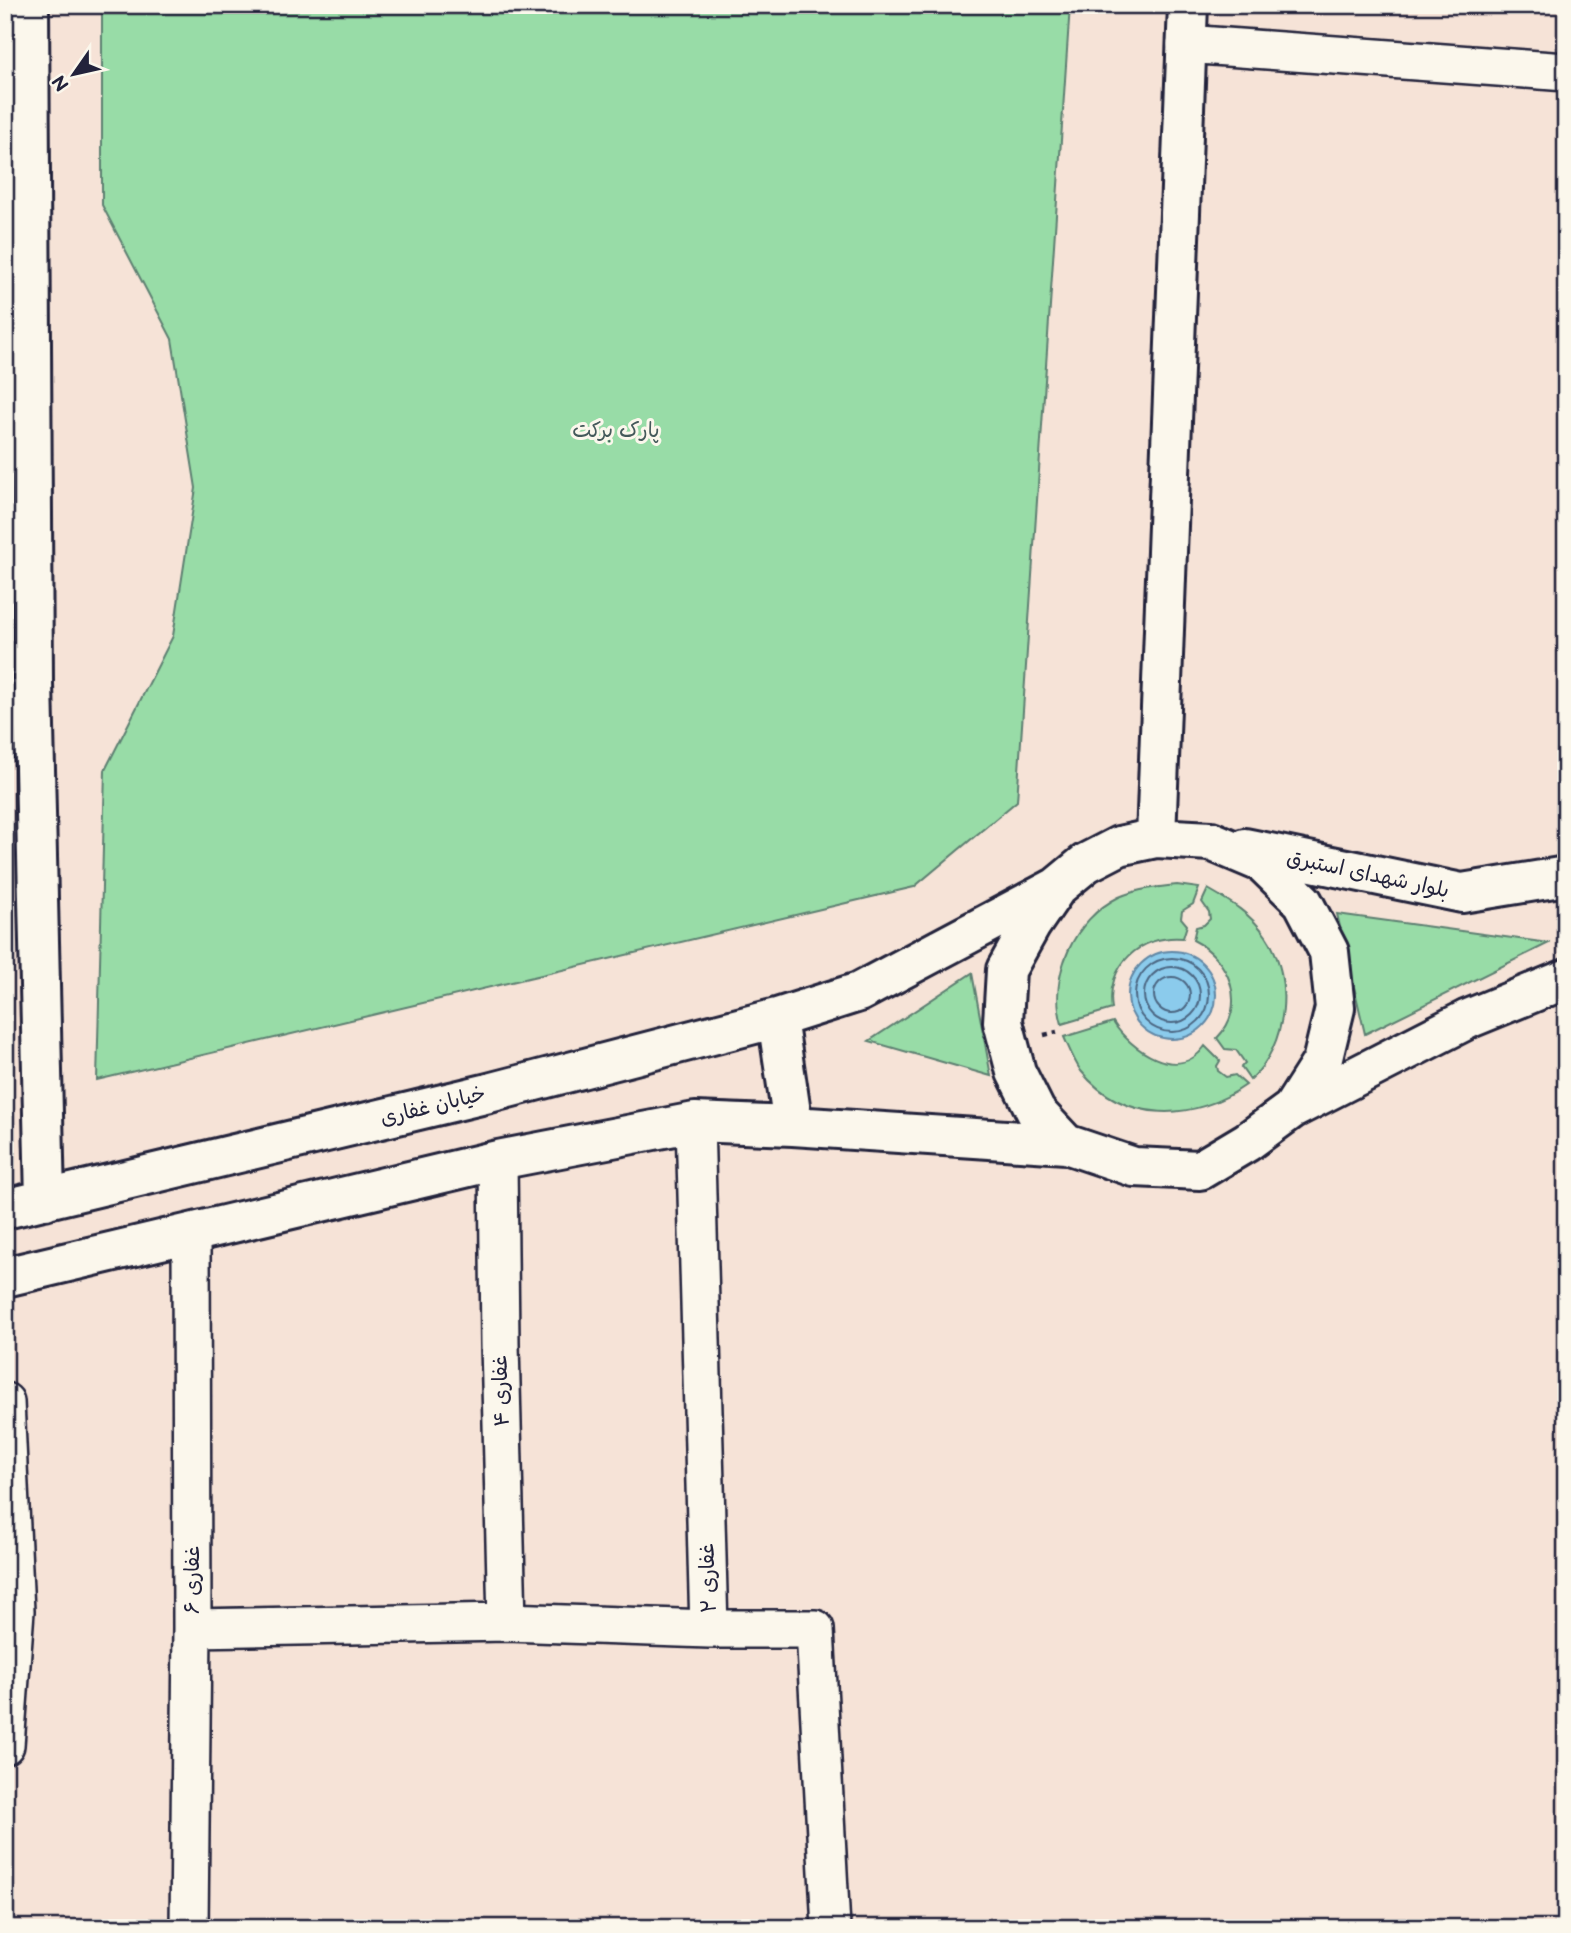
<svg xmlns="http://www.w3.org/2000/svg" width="1571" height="1933" font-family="'Balsamiq Sans','Playpen Sans Arabic',sans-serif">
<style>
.green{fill:#98dca7;stroke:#5d7f71;stroke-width:2}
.water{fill:#8bcbec;stroke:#6187a5;stroke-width:2}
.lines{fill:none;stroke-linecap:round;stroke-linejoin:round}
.shore{stroke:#4c6682;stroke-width:2}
.minor-casing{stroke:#22223b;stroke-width:42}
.tertiary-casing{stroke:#22223b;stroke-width:44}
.path{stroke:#22223b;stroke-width:4.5;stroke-dasharray:5 5;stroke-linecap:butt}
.minor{stroke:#fbf7ec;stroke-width:37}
.tertiary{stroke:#fbf7ec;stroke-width:38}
.labels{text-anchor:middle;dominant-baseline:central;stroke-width:6;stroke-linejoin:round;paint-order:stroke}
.park-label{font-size:21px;fill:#455a5b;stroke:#fbf7ec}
.street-label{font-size:21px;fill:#22223b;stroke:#fbf7ec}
</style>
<rect width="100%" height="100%" fill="#f6e3d7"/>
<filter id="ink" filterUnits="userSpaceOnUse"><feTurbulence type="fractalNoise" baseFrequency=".0143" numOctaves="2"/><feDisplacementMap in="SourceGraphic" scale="14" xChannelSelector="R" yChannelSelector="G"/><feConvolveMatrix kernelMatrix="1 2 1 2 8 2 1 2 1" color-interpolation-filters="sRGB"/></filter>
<g filter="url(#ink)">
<!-- green -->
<path class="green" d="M102 5H1070L1017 801 914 887 97 1080 105 770 173 636 196 488 172 339 102 205Z
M1177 885 1199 888 1193 904 1182 911 1181 918 1187 925 1183 938C1141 934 1105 966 1112 1009L1062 1024C1048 976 1074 919 1119 897 1138 889 1157 887 1177 885Z
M1208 889C1231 902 1251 914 1266 936 1294 977 1288 1046 1250 1080L1241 1067 1245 1063 1236 1050 1225 1049 1217 1038C1249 1006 1229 958 1193 940L1196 927 1204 925 1210 919 1209 912 1202 902Z
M1337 914 1549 943 1365 1034Z
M972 973 991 1076 869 1041Z
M1113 1022C1130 1049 1178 1084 1205 1046L1220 1061 1217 1066 1218 1071 1226 1077 1235 1075 1246 1085C1194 1122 1124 1124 1081 1071 1074 1061 1069 1048 1064 1037Z"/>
<!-- water -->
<path class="water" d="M1128 995a44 44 0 1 1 88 0a44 44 0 1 1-88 0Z"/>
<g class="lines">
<!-- shore -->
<path class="shore" d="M1135 995a37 37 0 1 1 74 0a37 37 0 1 1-74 0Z
M1144 995a28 28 0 1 1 56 0a28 28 0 1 1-56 0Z
M1154 995a18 18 0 1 1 36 0a18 18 0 1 1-36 0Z"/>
<!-- minor casing -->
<g class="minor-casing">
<path id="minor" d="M1186 44 1566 72
M695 1122 709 1629H815L831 1928
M498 1160 500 1344 507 1622
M5 1402 15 1611 5 1745
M192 1628 507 1622 709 1629
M189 1928 192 1628 191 1233"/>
</g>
<!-- tertiary casing -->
<g class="tertiary-casing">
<path id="tertiary" d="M29 5 33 683 45 1200
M1156 838 1211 841 1263 863 1303 902 1329 952 1335 1008 1322 1062 1292 1109 1247 1142 1200 1170 1134 1167 1066 1144 1036 1112 1016 1072 1003 1022 1006 970 1031 925 1057 887 1086 863 1119 846Z
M1156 838 1188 5
M1245 848 1462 893 1566 876
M777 1018 793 1126
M1294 1108 1468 1019 1566 979
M5 1209 489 1093 777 1018 859 992 1057 887
M5 1277 498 1160 695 1122 793 1126 1066 1144"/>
</g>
<!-- path -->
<path class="path" d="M1044 1035 1057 1032"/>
<!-- minor -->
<use href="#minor" class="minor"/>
<!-- tertiary -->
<use href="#tertiary" class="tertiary"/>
</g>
</g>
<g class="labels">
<!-- park labels -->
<g class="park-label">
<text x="616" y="430">پارک برکت</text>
</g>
<!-- street labels -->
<g class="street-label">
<text transform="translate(1368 874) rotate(12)">بلوار شهدای استبرق</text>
<text transform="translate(433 1106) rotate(-14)">خیابان غفاری</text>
<text transform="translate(501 1391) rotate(-92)">غفاری ۴</text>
<text transform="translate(708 1578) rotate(-92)">غفاری ۲</text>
<text transform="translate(192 1580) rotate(-90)">غفاری ۶</text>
</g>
</g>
<!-- margin -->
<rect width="1571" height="1933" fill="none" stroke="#fbf7ec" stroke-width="28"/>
<rect x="14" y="14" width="1543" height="1905" fill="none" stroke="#22223b" stroke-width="2.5" filter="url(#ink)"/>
<!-- north arrow -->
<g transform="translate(74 74) rotate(236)" stroke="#fbf7ec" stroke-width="5" paint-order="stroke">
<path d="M0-5L12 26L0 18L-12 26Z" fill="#22223b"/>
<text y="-10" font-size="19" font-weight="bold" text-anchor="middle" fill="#22223b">N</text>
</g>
</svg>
